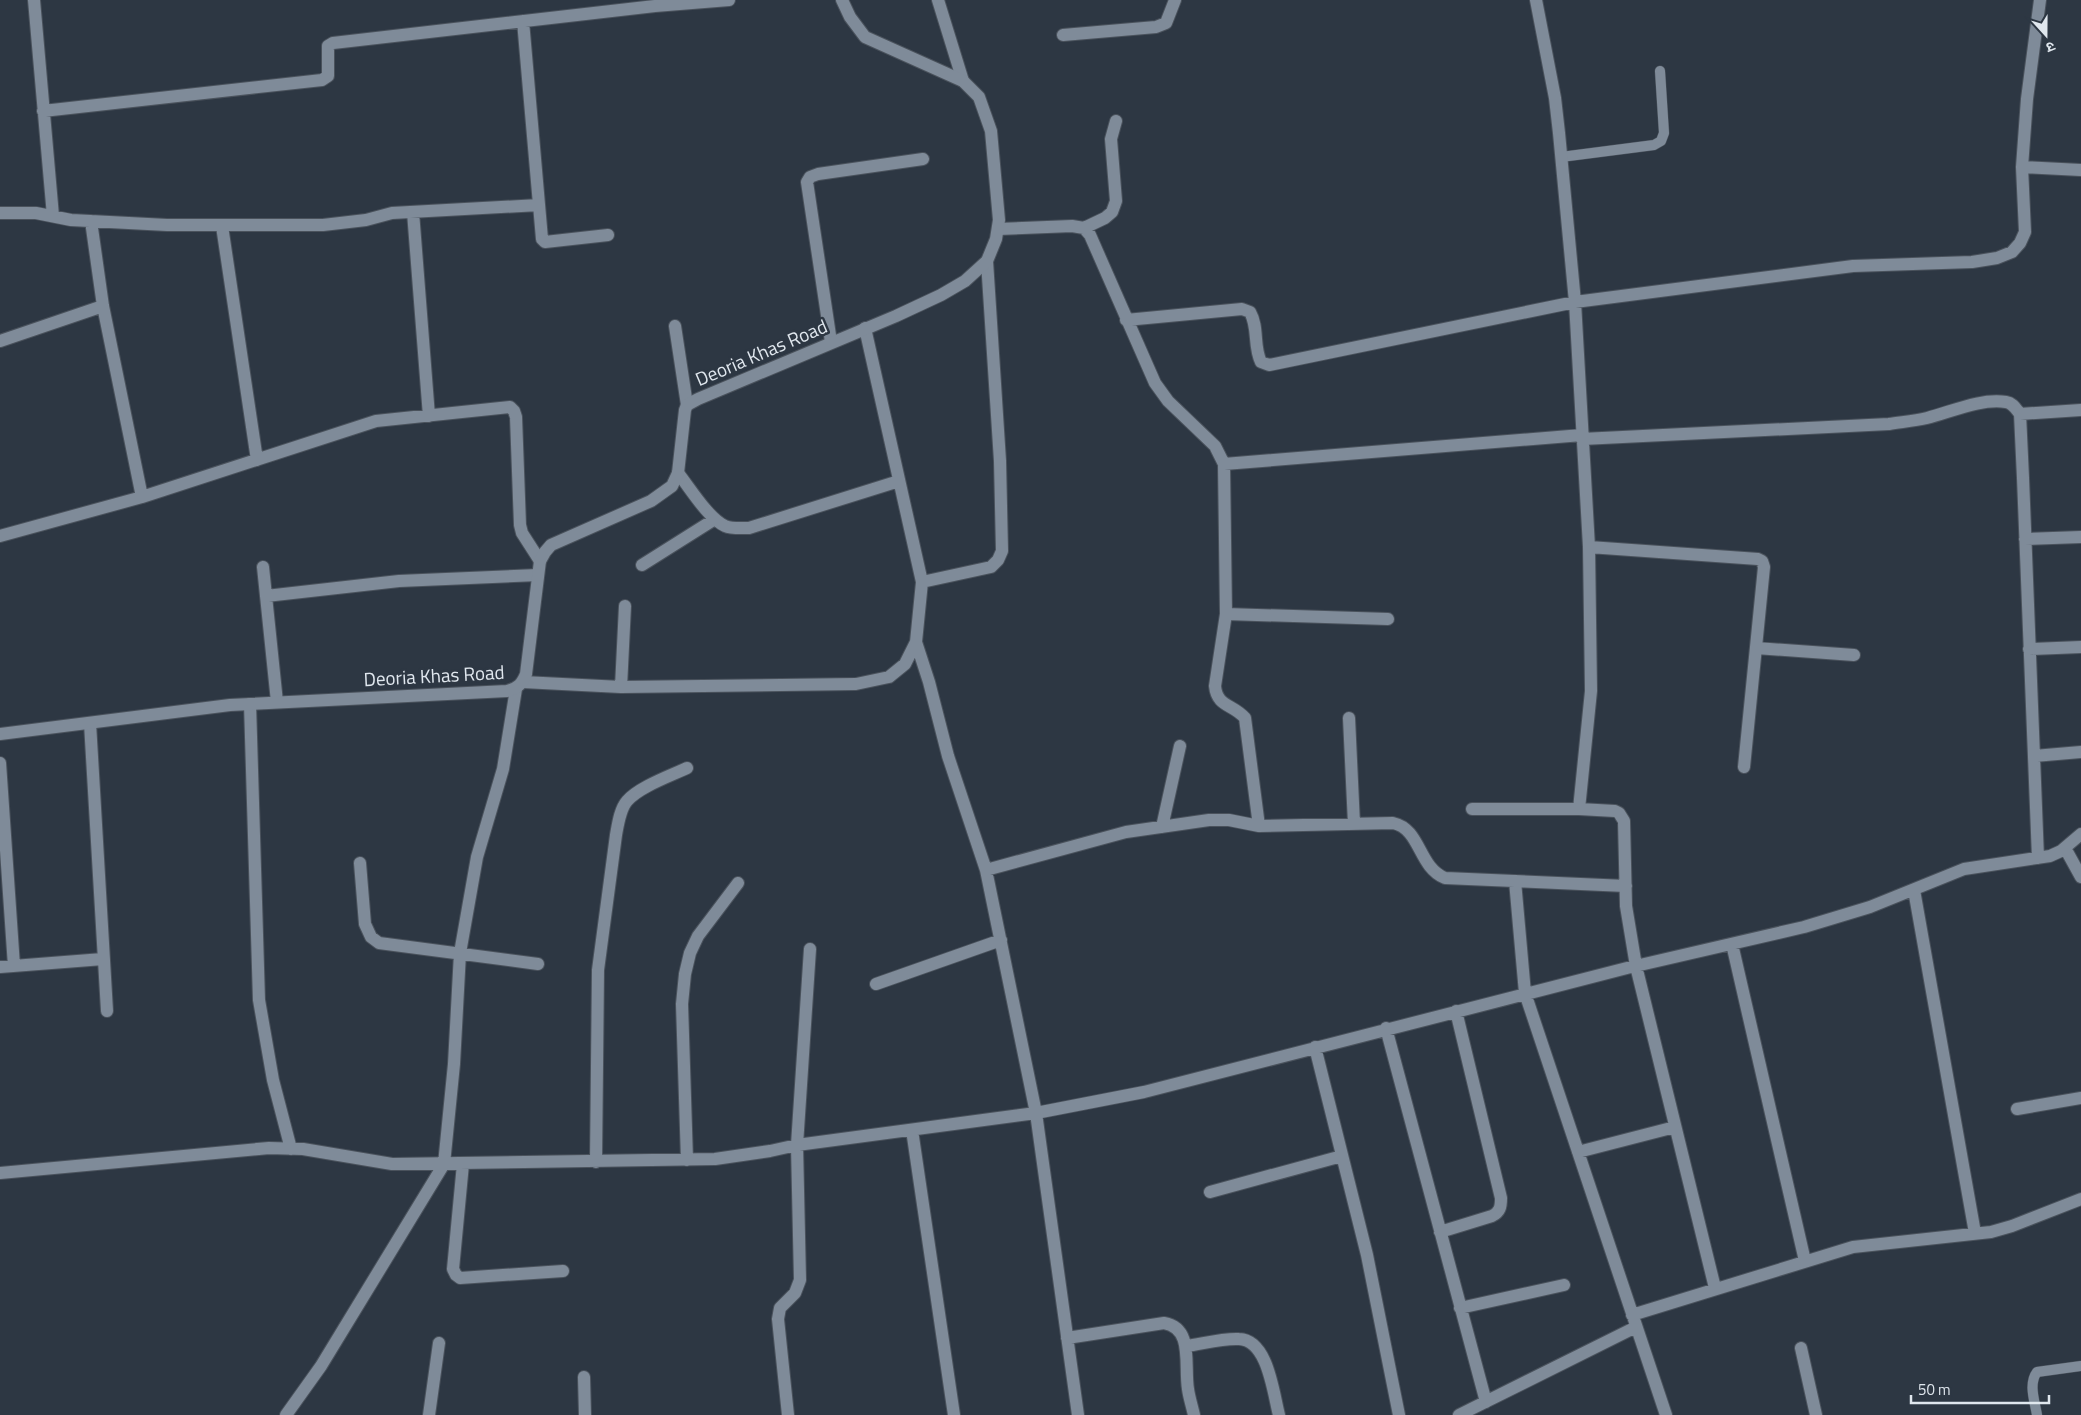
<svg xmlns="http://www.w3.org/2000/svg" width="2081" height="1415" font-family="'Titillium Web','Noto Sans Devanagari',sans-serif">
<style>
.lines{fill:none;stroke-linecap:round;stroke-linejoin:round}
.lane-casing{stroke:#4a525c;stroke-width:11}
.street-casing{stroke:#4a525c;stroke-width:14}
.secondary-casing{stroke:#4a525c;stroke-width:14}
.lane{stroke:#7f8b99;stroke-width:10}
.street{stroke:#7f8b99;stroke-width:12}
.secondary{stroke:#7f8b99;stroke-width:12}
.labels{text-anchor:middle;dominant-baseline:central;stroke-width:5;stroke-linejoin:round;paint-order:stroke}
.street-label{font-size:19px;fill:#e0e7ee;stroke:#2d3743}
</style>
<rect width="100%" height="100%" fill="#2d3743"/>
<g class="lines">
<!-- lane casing -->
<g class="lane-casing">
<path id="lane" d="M1561 157 1654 145 1661 141 1664 133 1660 71
M2037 1415C2035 1402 2028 1384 2037 1372L2081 1366"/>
</g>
<!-- street casing -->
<g class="street-casing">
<path id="street" d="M34 0 53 216
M938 0 963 81
M1536 0 1555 98 1559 133 1575 302 1589 547 1591 691 1579 809
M523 21 542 239 545 242 608 235
M1063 35 1156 27 1166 23 1175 0
M43 111 322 80 328 76V46L333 43 655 6 729 0
M2022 167 2081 170
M413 212 429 416
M0 213H36L71 220 167 225H323L366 220 392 213 539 205
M91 221 103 306 142 497
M222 226 257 460
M1084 228 1090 235 1155 383 1168 401 1215 446 1224 464 1226 614 1215 686C1217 707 1233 704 1245 718L1259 826
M998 229 1072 226 1084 228 1105 218 1112 212 1116 201 1111 139 1116 121
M1126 320 1242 309 1250 312C1259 328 1253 346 1261 362L1269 365 1575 302 1853 266 1972 262 1997 258 2012 252 2020 243 2025 232 2022 167 2027 99 2040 0
M675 326 687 405
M0 341 103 306
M831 342 807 182 810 177 818 174 923 159
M2020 414 2081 410
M1582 439 1889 424C1901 422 1914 421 1927 418 1951 412 1980 398 2006 402 2013 403 2016 409 2020 414L2023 478 2038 858
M1224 464 1582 435
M678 473C690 488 708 518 725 526 732 529 741 528 749 528L899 481
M0 536 142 497 376 421 510 407 514 411 516 417 520 525 522 533 540 561
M2025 539 2081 537
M1589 547 1758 559 1762 561 1764 567 1744 767
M642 565 715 519
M263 567 277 702
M922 582 991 567 998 560 1002 551 1000 461 987 261
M266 596 399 581 538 575
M1226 614 1388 619
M916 642 929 682 948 756 986 870 1036 1113 1078 1415
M1756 648 1854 655
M2029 649 2081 647
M523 682 621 687 856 684 889 677 905 664 916 642 922 582 865 328
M621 687 625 606
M250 704 259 1000 273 1080 291 1149
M1349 718 1354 824
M90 723 107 1011
M2034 756 2081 752
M0 763 14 966
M1472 809H1579L1615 811 1619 813 1624 821 1626 906 1636 966 1715 1288
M1162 827 1180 746
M2065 848 2081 877
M360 863 365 924 371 937 379 943 538 964
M986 870 1126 832 1209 820H1229L1259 826 1393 823C1421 829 1418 867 1445 878L1626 886
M1515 881 1525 993 1666 1415
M1914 890 1975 1233
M1732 944 1805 1261
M0 967 103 959
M876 984 1001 940
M1386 1028 1486 1402
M1315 1047 1367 1255 1399 1415
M2017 1109 2081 1098
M912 1130 954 1415
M1578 1152 1675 1127
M687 1160 682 1004 685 974 690 953 698 936 738 883
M596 1162 598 970 616 835C618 824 620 809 627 801 639 787 670 776 687 768
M463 1164 453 1269 456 1275 460 1278 563 1271
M0 1173 269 1148 303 1149 392 1164 715 1159 770 1151 797 1145 1036 1113 1144 1092 1627 968 1804 927 1870 907 1964 869 2050 856 2061 851 2081 834
M1210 1192 1342 1156
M1440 1232 1492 1216C1500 1212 1501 1207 1501 1198L1456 1011
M1460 1308 1564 1285
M1632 1315 1853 1247 1991 1232 2012 1226 2081 1199
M1067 1338 1164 1323C1194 1328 1184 1365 1188 1389 1189 1397 1192 1406 1194 1415
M1186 1346C1202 1344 1222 1338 1239 1339 1268 1340 1273 1392 1279 1415
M1801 1348 1816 1415
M584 1377 585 1415
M286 1415 321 1366 444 1164 454 1064 460 953 477 857 503 769 516 689
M429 1415 439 1343
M788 1415 778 1319 780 1308 795 1293 800 1280 797 1145 810 949
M1459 1415 1636 1327"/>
</g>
<!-- secondary casing -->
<g class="secondary-casing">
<path id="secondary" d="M0 734 230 705 507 691C518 688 522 684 526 674L540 561 545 552 551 545 651 501 672 486 678 473 685 410 687 405 698 399 896 316 941 295 965 281 987 261 996 239 999 220 991 131 979 97 963 81 865 37 850 17 842 0"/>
</g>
<!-- lane -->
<use href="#lane" class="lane"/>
<!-- street -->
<use href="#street" class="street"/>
<!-- secondary -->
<use href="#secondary" class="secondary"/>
</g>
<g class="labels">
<!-- street labels -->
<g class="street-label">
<text transform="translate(761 352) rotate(-23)">Deoria Khas Road</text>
<text transform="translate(434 675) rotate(-3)">Deoria Khas Road</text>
</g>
</g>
<!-- north arrow -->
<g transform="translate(2046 35) rotate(159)" stroke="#2d3743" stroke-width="4" paint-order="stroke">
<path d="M0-4L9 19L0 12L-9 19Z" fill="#e0e7ee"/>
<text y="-8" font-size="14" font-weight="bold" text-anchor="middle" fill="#e0e7ee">उ</text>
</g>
<!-- scale -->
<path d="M1911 1395v8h138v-8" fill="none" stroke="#e0e7ee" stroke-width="2.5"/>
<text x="1918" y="1395" font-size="15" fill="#e0e7ee" stroke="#2d3743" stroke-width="4" paint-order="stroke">50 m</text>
</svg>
